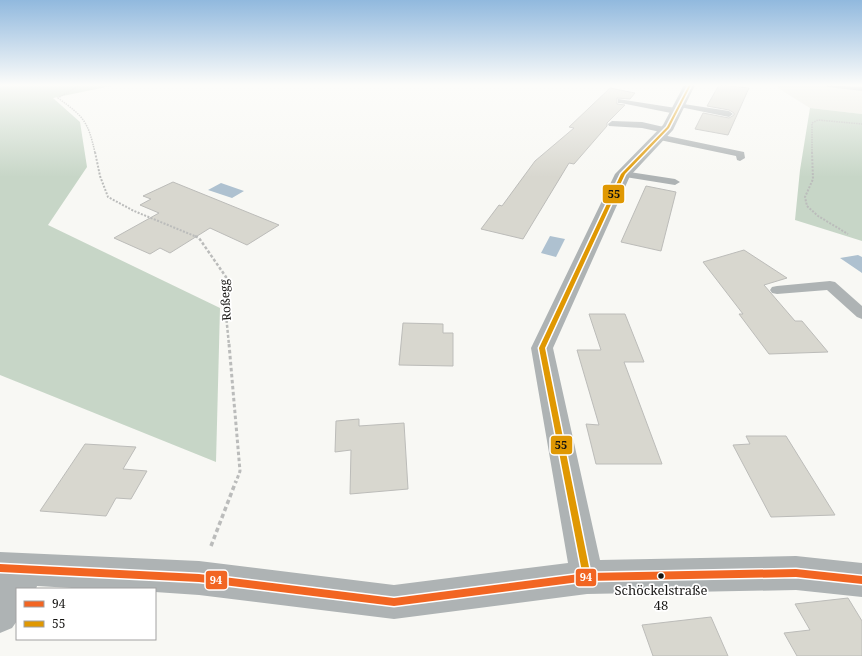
<svg xmlns="http://www.w3.org/2000/svg" width="862" height="656" font-family="'Noto Serif',serif">
<style>
.built{fill:#eae9e0}
.forest{fill:#c7d6c7}
.water{fill:#aec1d0}
.building{fill:#d8d7cf;stroke:#bcbcb9}
.lines{fill:none;stroke-linecap:round;stroke-linejoin:round}
.path-far4{stroke:#bbbcbb;stroke-width:1.5;stroke-dasharray:1.5 1;stroke-linecap:butt}
.path-far3{stroke:#bbbcbb;stroke-width:2;stroke-dasharray:2 1.5;stroke-linecap:butt}
.path-far2{stroke:#bbbcbb;stroke-width:2.5;stroke-dasharray:3 2;stroke-linecap:butt}
.path-far1{stroke:#bbbcbb;stroke-width:3;stroke-dasharray:3.5 2.5;stroke-linecap:butt}
.path{stroke:#bbbcbb;stroke-width:3.5;stroke-dasharray:4.5 3;stroke-linecap:butt}
.lane{fill:#aeb3b4;fill-rule:evenodd}
.street{fill:#aeb3b4;fill-rule:evenodd}
.bus-1-casing{stroke:#fff;stroke-width:3}
.bus-2-casing{stroke:#fff;stroke-width:3}
.bus-1{fill:#f26522;fill-rule:evenodd}
.bus-2{fill:#e09802;fill-rule:evenodd}
.bus-dot{fill:#161513;stroke:#fff;stroke-width:1.5}
.labels{text-anchor:middle;dominant-baseline:central;stroke-width:3.5;stroke-linejoin:round;paint-order:stroke}
.street-label{font-size:12px;fill:#161513;stroke:#fff}
.near-bus-label{font-size:13px;fill:#161513;stroke:#fff}
.line-badge{stroke:#fff;stroke-width:1.5}
.badge-label{font-size:11px;text-anchor:middle;font-weight:bold;fill:#fff}
.pale-badge-label{font-size:11px;text-anchor:middle;font-weight:bold;fill:#111}
</style>
<rect width="100%" height="100%" fill="#f8f8f4"/>
<!-- built -->
<path class="built" d="M778 85H862V114L810 108 778 88Z"/>
<!-- forest -->
<path class="forest" d="M0 85H116L53 98 80 122 87 167 48 225 220 308 216 462 0 375Z
M810 108 862 114V241L795 220 800 170Z"/>
<!-- water -->
<path class="water" d="M221 183 244 191 232 198 208 190Z
M550 236 565 239 556 257 541 253Z
M858 255 862 257V273L840 258Z"/>
<!-- building -->
<path class="building" d="M719 85 749 88 728 135 695 129 703 113 729 118 734 115V113L729 110 707 106Z
M610 88 635 93 630 99 617 98V104L625 105 607 123V126L574 164 569 163 523 239 481 229 499 205 502 206 535 161 574 128 569 127Z
M173 182 215 199 279 225 247 245 210 228 170 253 160 248 150 254 114 238 159 213 140 205 151 199 143 196Z
M646 186 676 192 661 251 621 242Z
M744 250 787 278 764 285 795 321H802L828 352 769 354 739 314H743L703 262Z
M589 314H625L644 362H624L662 464H596L586 424 599 425 577 350H601Z
M403 323 443 324V333H453V366L399 365Z
M359 419V426L404 423 408 489 350 494 351 450 335 452 336 421Z
M746 436H786L835 515 771 517 733 445 750 444Z
M85 444 136 447 123 469 147 471 131 499 116 498 106 516 40 511Z
M848 598 862 621V656H797L784 633 810 630 795 604Z
M711 617 728 656H653L642 625Z"/>
<g class="lines">
<!-- path-far4 -->
<path class="path-far4" d="M80 85 58 98C84 117 88 121 95 153
M812 153V123L818 120 862 124"/>
<!-- path-far3 -->
<path class="path-far3" d="M95 152 100 176 108 197 134 211 197 237
M812 152 813 179 805 197 807 206 818 216 848 234"/>
<!-- path-far2 -->
<path class="path-far2" d="M195 236 199 238 226 277 225 305 229 345"/>
<!-- path-far1 -->
<path class="path-far1" d="M229 344 240 471 236 482"/>
<!-- path -->
<path class="path" d="M211 546 236 481"/>
<!-- lane -->
<path class="lane" d="M824 85 862 87V91L828 87Z
M618 99 676 108 680 111 676 114 621 103H618Z
M677 103 729 111 733 114 729 117 680 107 676 105Z
M612 121 642 122 668 128 669 130 665 133 642 128 609 126 608 124Z
M658 134 744 152 745 158 740 161 737 160 736 156 655 139V135Z
M623 171 675 179 680 182 675 185 619 176 618 174Z
M830 281 835 282 862 306V319L857 317 827 290 777 294 772 293 770 290 772 287 777 286Z"/>
<!-- street -->
<path class="street" d="M684 85H695L673 130 630 176 553 348 600 560 796 556 862 563V597L796 590 587 594 394 619 199 595 155 592V589H89L37 586 36 589H17V621L12 628 0 633V552L199 561 394 585 568 563 531 348 615 174 663 125Z"/>
<!-- bus-1 casing -->
<g class="bus-1-casing">
<path id="bus-1" d="M0 564 199 574 394 598 587 573 796 569 862 576V584L796 577 587 581 394 606 199 582 0 572Z"/>
</g>
<!-- bus-2 casing -->
<g class="bus-2-casing">
<path id="bus-2" d="M689 85H691L669 128 625 174 545 348 591 577 590 580 587 581 584 580 583 577 539 348 621 174 667 127Z"/>
</g>
<!-- bus-1 -->
<use href="#bus-1" class="bus-1"/>
<!-- bus-2 -->
<use href="#bus-2" class="bus-2"/>
</g>
<!-- sky -->
<linearGradient id="sky" x2="0" y2="1"><stop stop-color="#91b9de"/><stop offset="0.48" stop-color="#fcfcfa"/><stop offset="1" stop-color="#fcfcfa" stop-opacity="0"/></linearGradient>
<rect width="862" height="177" fill="url(#sky)"/>
<!-- markers -->
<circle class="bus-dot" cx="661" cy="576" r="3.5"/>
<g class="labels">
<!-- street labels -->
<g class="street-label">
<text transform="translate(225 300) rotate(-94)">Roßegg</text>
</g>
<!-- near-bus labels -->
<g class="near-bus-label">
<text x="661" y="590">Schöckelstraße<tspan x="661" dy="15">48</tspan></text>
</g>
</g>
<g class="line-badge">
<rect x="602" y="184" width="23" height="20" rx="4" fill="#e09802"/>
<rect x="550" y="435" width="23" height="20" rx="4" fill="#e09802"/>
<rect x="575" y="568" width="22" height="19" rx="4" fill="#f26522"/>
<rect x="205" y="570" width="23" height="20" rx="4" fill="#f26522"/>
</g>
<g class="badge-label">
<text x="586" y="581">94</text>
<text x="216" y="584">94</text>
</g>
<g class="pale-badge-label">
<text x="614" y="198">55</text>
<text x="561" y="449">55</text>
</g>
<!-- legend -->
<rect x="16" y="588" width="140" height="52" fill="#ffffff" stroke="#a2a1a1"/>
<rect x="24" y="601" width="20" height="6" fill="#f26522" stroke="#a2a1a1"/>
<text x="52" y="608" font-size="12" fill="#161513">94</text>
<rect x="24" y="621" width="20" height="6" fill="#e09802" stroke="#a2a1a1"/>
<text x="52" y="628" font-size="12" fill="#161513">55</text>
</svg>
